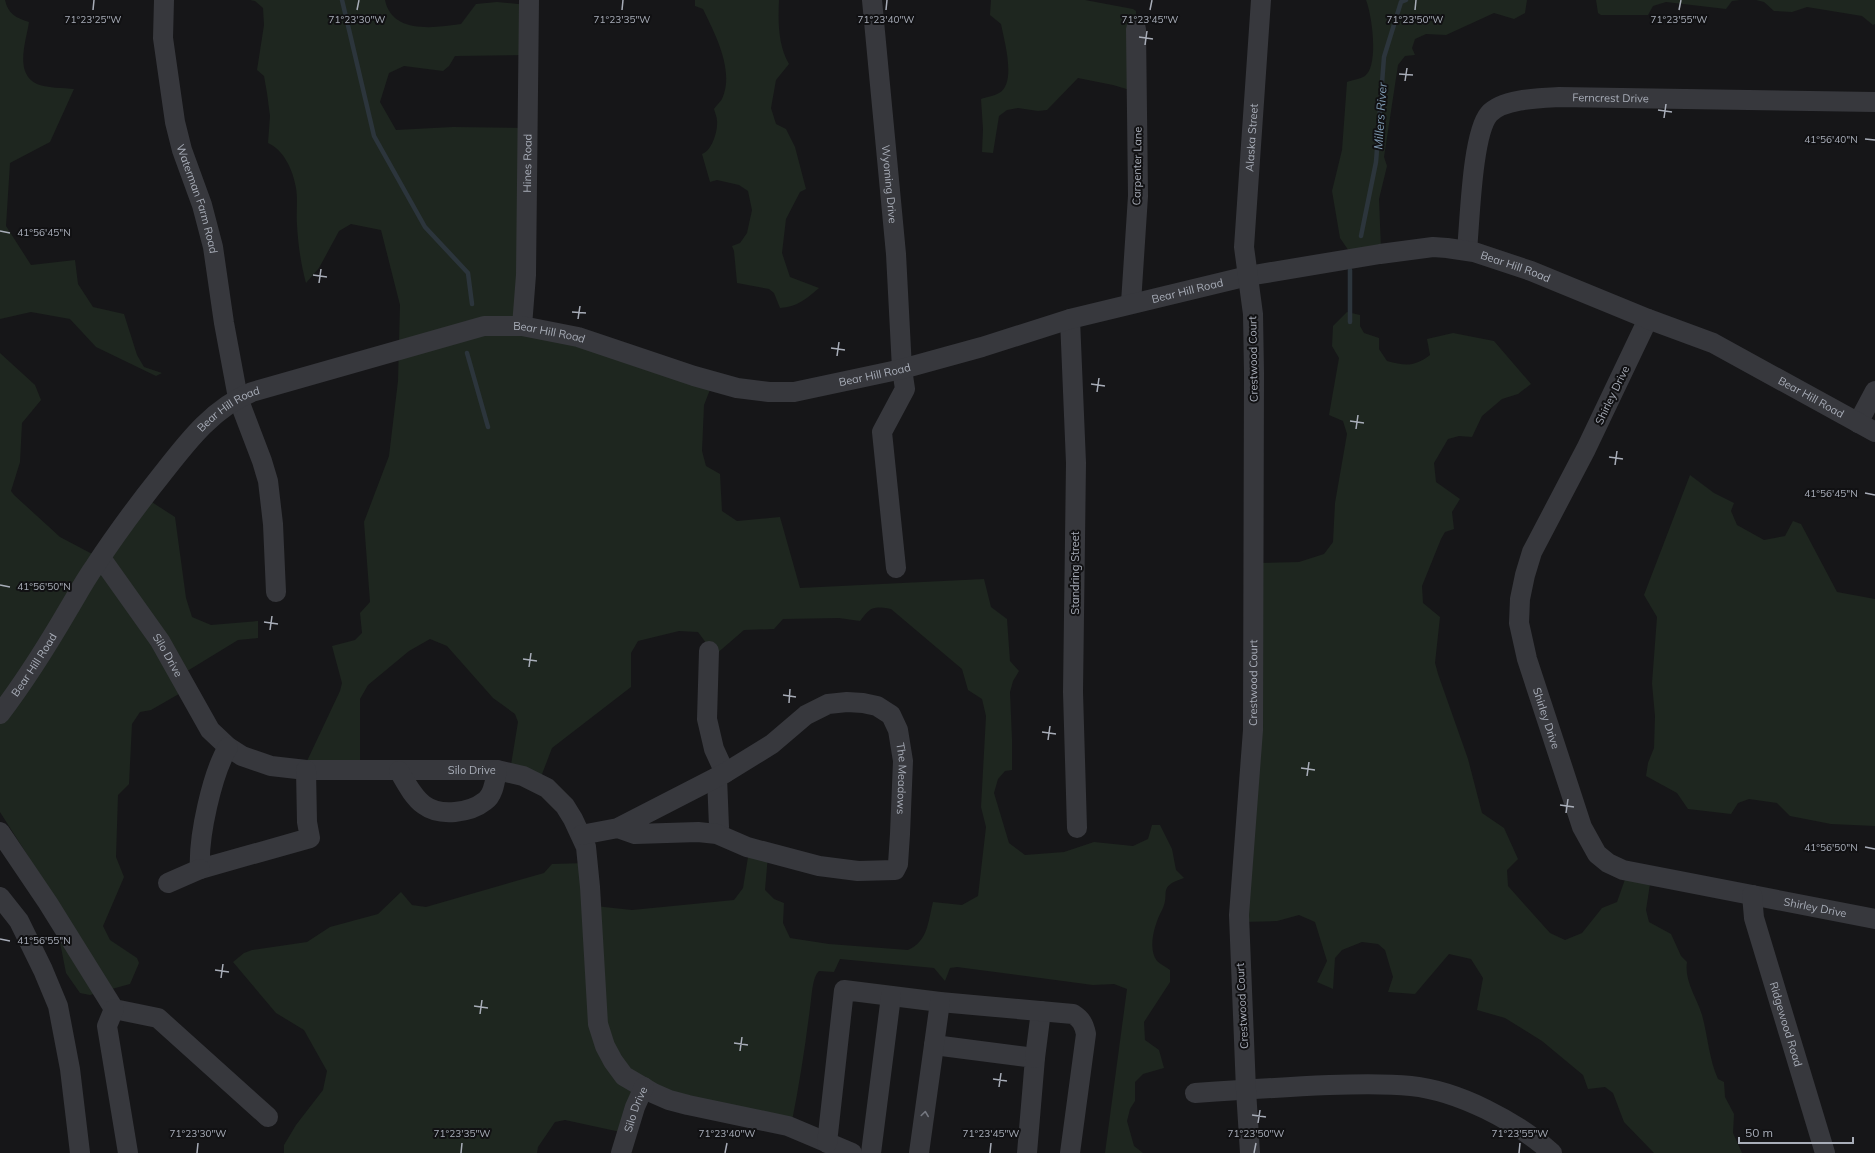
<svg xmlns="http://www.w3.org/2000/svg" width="1875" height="1153" font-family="Mulish,sans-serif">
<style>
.green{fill:#1e261f}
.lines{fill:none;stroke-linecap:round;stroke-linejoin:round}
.stream{stroke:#2c353c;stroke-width:4.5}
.minor{stroke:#37383d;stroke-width:20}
.oneway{stroke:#757881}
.ticks{fill:none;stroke:#a8adb8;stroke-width:1.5}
.labels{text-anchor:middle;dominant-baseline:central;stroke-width:4;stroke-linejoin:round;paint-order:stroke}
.street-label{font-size:11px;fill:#a8adb8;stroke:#111113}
.water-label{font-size:12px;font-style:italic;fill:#7f9bb3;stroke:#111113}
.ticks-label{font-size:10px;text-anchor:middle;fill:#a8adb8;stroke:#111113;stroke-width:4;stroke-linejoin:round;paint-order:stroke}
</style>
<rect width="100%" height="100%" fill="#161618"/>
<!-- green -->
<path class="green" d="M0 0H5C8 14 16 18 29 22 26 42 14 73 37 84 45 88 65 88 74 89L50 142 10 163 6 226 31 265 75 260 78 284 93 307 124 314 137 355 144 367 162 373 156 376 96 347 70 319 31 312 0 319Z
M250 0H385C392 34 434 28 461 24L476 4 497 2 529 5 532 55 455 56 449 66 443 71 404 66 389 73 380 102 396 130 453 127 529 128 524 316 715 377 704 405 702 451 706 466 720 474 722 511 737 521 780 517 800 588 984 579 991 607 1007 619 1010 661 1019 671 1013 681 1010 692 1012 739V770L1005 771 998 779 994 793 1009 843 1025 855 1064 852 1094 842 1133 846 1148 839 1152 825H1160L1172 849 1176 870 1184 878C1156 887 1171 893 1162 910 1155 923 1147 948 1157 961 1160 964 1166 967 1170 970V982L1144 1022 1145 1040 1159 1050 1164 1068 1143 1074 1135 1082V1101L1130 1109 1127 1121 1134 1146 1143 1153H1105L1127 989 1114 984 1093 985 957 967 950 968 945 981 934 968 840 959 834 972 819 971C813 976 812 992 811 1000 806 1041 800 1081 792 1121L680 1101 641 1083 625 1133 565 1120 555 1122 538 1147 537 1153H284V1145L296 1125 323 1090 327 1071 304 1030 276 1013 233 962 244 953 252 950 307 942 330 927 378 914 401 892 412 905 426 907 544 873 552 864 587 863 595 906 632 910 734 900 743 888 749 851 768 855 765 890 774 899 784 903 783 923 790 938 829 944 908 950C928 941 928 922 933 902L962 905 978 896 986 827 981 807 986 716 982 699 968 690 962 669 891 609C872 606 871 607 860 621L839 618 783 619 774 629 744 630 715 655 698 632 679 631 638 641 631 653V687L552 748 539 782 510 771 518 722 515 714 493 698 447 646 430 639 409 651 368 685 360 699V764L307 761 340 691 342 683 332 646 355 640 362 633 360 613 370 602 364 522 389 456 398 381 400 305 381 230 351 224 339 231 319 268 306 283C301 265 298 244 297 225 296 213 298 200 296 188 293 170 284 150 268 143L270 116 267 93 264 76 257 70 264 25 263 8 255 1Z
M695 0H779C778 21 778 46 789 64L776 80 771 108 776 124 786 129 795 147 806 189 800 192 786 219 782 253 790 277 819 288C806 299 797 307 780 308L774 293 769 289 737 283 734 251 732 246 740 243 747 233 752 210 748 191 739 185 717 180 710 182 702 154C712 151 718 131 717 121 717 117 715 113 714 109 716 106 720 102 722 99 735 71 715 34 703 9L695 6Z
M991 0H1085L1133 9 1136 11 1137 80 1130 90 1113 85 1078 78 1047 110 1038 111 1018 108 1007 110 999 116 993 153 982 152 983 129 981 99C986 97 994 96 999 93 1017 83 1004 40 1001 24L990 15Z
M1366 0H1527L1525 13 1514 19 1494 13 1446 35 1426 34 1415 39 1412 48 1415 55 1405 56 1398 65 1384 157 1387 166 1379 199 1381 249 1351 254 1340 238 1332 191 1342 150 1347 82C1352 80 1360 79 1365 76 1379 65 1372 15 1366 0Z
M1596 0H1740L1732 1 1726 9 1666 2 1653 6 1648 15H1601L1598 13Z
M1756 0H1875V24L1873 25 1862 16 1807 7 1792 12 1774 11 1764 2Z
M1347 312 1360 315V326L1364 333 1379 338V349L1387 361C1406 366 1414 367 1430 355L1427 339 1453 333 1494 341 1531 384 1518 394 1502 399 1482 416 1472 437 1459 436 1448 439 1434 463 1436 482 1460 499 1452 512 1454 529 1445 532 1441 539 1422 586 1423 603 1440 617 1435 663 1438 674 1468 759 1482 813 1504 828 1518 859 1507 870 1508 886 1550 933 1565 940 1582 933 1602 908 1617 902 1629 868 1652 871 1646 910 1649 922 1671 934 1681 956 1687 962C1684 981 1697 998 1702 1015 1708 1037 1709 1059 1718 1079L1724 1082 1725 1097 1734 1114 1733 1133 1742 1153H1654L1624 1122 1613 1093 1605 1087 1588 1089 1583 1075 1542 1041 1505 1018 1477 1010 1483 978 1471 959 1449 954 1415 994 1388 992 1393 977 1385 950 1378 944 1362 942 1342 950 1335 958 1333 989 1317 982 1327 961 1315 922 1299 915 1277 921 1243 922 1256 563 1299 562 1324 554 1333 542 1335 503 1347 434 1343 421 1329 415 1339 358 1332 346 1333 326Z
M0 353 35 385 41 400 22 423 20 462 11 491 14 495 60 537 96 556 144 497 175 517 186 598 192 617 211 625 258 621V638L238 640 184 673V691L151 710 140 712 132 724 129 784 118 795 116 857 124 877 103 926 110 940 137 958 139 963 130 984 90 995 80 993 66 973 58 932 28 856 0 812Z
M1690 475 1714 493 1734 503 1731 511 1737 525 1764 540 1785 536 1793 521 1801 524 1837 592 1875 599V826L1831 824 1790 816 1777 803 1749 799 1738 803 1731 814 1688 809 1677 793 1646 776 1648 763 1654 748 1655 716 1652 683 1657 617 1644 595Z"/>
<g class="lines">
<!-- stream -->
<path class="stream" d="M342 0 374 136 425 227 468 273 472 304
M1361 236 1376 162 1384 57 1401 2 1406 0
M1350 270V322
M467 353 488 427"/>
<!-- minor -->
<g class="minor">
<path id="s1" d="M164 0 163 38 175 122 182 150 202 205 213 247 224 323 238 398 262 461 268 481 273 524 276 592"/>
<path id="s2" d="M872 0 896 254 902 369 905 389 882 432 896 568"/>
<path id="s3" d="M1467 250C1470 220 1472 134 1489 114 1502 99 1540 98 1559 97L1875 102"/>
<path d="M1131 303 1138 196 1136 29"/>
<path d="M1070 319 1076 463 1073 692 1077 828"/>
<path id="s4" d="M1648 319 1586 449 1532 552 1525 575 1520 599 1519 623 1527 659 1582 827 1597 854 1608 863 1623 870 1875 919"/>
<path id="s5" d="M522 326 526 275 529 0"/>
<path d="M1858 423 1875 391"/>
<path id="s6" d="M101 558 160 641 210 730 228 747 242 756 271 766 306 770H497L523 776 547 788 565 806 573 819 586 847 590 887 598 1024 605 1046 613 1061 624 1076 653 1093 669 1100 688 1105 788 1126 852 1153"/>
<path d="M709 651 707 719 714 749 725 773"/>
<path id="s7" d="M0 714C25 681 47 646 68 610 77 595 85 580 95 566 116 534 139 503 163 473 188 441 213 408 252 392L484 326H522L578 337 694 376 737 388 769 392H794L902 369 982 347 1070 319 1248 276 1380 254 1433 247 1447 248 1474 252 1531 271 1648 319 1713 343 1875 432"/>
<path d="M228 747C212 774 198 837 200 869L310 838 307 822 306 770"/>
<path d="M399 771C406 783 413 797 424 805 440 817 470 813 485 801 494 795 495 780 497 770"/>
<path d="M717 777 719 827 717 834"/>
<path d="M0 832 48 903 114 1009 158 1018 268 1117"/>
<path id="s8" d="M581 835 618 828 725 773 772 744 806 715 828 704 847 702 863 703 877 706 891 715 898 730 903 761 900 834 898 864 895 870 858 871 819 866 747 847 717 834 698 832 635 834 618 828"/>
<path d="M168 883 200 869"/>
<path id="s9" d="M1752 895 1754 918 1825 1153"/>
<path d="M0 897 19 921 43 970 58 1006 70 1069 80 1153"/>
<path d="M114 1009 107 1026 128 1153"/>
<path d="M934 1045 1035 1058 1027 1153"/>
<path d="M1035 1058 1041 1011"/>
<path d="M1195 1093C1239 1090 1284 1087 1329 1085 1356 1084 1383 1083 1411 1086 1459 1091 1516 1121 1552 1153"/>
<path d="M827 1143 844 990 940 1002 1073 1014C1081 1019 1084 1024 1086 1034L1070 1153"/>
<path id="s10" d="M621 1153 635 1107 644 1087"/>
<path d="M871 1153 891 996"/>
<path d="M919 1153 940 1002"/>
<path id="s11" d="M1250 1153 1246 1090 1239 915 1253 730 1254 373 1253 314 1244 247 1261 0"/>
</g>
</g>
<!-- one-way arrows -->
<defs><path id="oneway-chevron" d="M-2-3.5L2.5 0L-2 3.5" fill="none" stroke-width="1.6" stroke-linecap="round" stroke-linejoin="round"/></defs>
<use class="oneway" href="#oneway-chevron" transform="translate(925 1114) rotate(-82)"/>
<!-- ticks -->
<path class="ticks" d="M93 10 94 0M357 10 359 0M622 10 623 0M886 10 887 0M1150 10 1152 0M1415 10 1416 0M1679 10 1681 0M1139 37 1153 39M1145 45 1147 31M1399 74 1413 75M1405 81 1407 68M1658 110 1672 112M1664 118 1666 104M1865 139 1875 140M0 231 10 233M313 275 327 277M319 283 321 269M572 312 586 313M578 319 580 306M831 348 845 350M837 356 839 342M1091 384 1105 386M1097 392 1099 378M1350 421 1364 423M1356 429 1358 415M1609 457 1623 459M1615 465 1617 451M1865 493 1875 495M0 585 10 587M264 622 278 624M270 630 272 616M523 659 537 661M529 667 531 653M783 695 796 697M789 703 790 689M1042 732 1056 734M1048 740 1050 726M1301 768 1315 770M1307 776 1309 762M1560 805 1574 807M1566 813 1568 799M1865 847 1875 849M0 939 10 941M215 970 229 972M221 978 223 964M474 1006 488 1008M480 1014 482 1000M734 1043 748 1045M740 1051 742 1037M993 1079 1007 1081M999 1087 1001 1073M1252 1115 1266 1117M1258 1123 1260 1110M197 1153 198 1143M461 1153 462 1143M725 1153 727 1143M990 1153 991 1143M1254 1153 1256 1143M1519 1153 1520 1143"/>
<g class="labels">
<!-- street labels -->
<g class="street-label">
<text stroke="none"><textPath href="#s3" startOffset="264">Ferncrest Drive</textPath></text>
<text stroke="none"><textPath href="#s11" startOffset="1017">Alaska Street</textPath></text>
<text stroke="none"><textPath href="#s5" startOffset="163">Hines Road</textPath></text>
<text transform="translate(1137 166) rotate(-89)">Carpenter Lane</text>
<text stroke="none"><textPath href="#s2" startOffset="185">Wyoming Drive</textPath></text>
<text stroke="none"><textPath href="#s1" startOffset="203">Waterman Farm Road</textPath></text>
<text stroke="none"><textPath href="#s7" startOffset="1715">Bear Hill Road</textPath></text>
<text stroke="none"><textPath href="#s7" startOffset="1380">Bear Hill Road</textPath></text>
<text stroke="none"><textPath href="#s7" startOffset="720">Bear Hill Road</textPath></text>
<text transform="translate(1253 359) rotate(-91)">Crestwood Court</text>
<text stroke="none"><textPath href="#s7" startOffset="1056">Bear Hill Road</textPath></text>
<text transform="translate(1612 395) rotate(-64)">Shirley Drive</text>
<text stroke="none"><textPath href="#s7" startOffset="2039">Bear Hill Road</textPath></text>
<text stroke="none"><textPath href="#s7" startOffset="384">Bear Hill Road</textPath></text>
<text transform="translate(1075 573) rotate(-90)">Standring Street</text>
<text stroke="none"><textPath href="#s6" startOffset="118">Silo Drive</textPath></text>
<text stroke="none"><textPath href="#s7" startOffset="60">Bear Hill Road</textPath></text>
<text stroke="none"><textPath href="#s11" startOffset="471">Crestwood Court</textPath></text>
<text stroke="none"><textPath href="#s4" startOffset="432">Shirley Drive</textPath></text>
<text stroke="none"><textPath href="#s6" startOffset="477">Silo Drive</textPath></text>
<text stroke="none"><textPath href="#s8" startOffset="414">The Meadows</textPath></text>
<text stroke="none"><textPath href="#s4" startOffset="804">Shirley Drive</textPath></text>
<text transform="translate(1242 1006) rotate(-93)">Crestwood Court</text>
<text stroke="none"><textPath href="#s9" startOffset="134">Ridgewood Road</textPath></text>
<text stroke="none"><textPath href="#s10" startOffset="46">Silo Drive</textPath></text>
</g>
<!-- water labels -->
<g class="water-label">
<text transform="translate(1380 116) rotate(-86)">Millers River</text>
</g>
</g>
<g class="ticks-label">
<text x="93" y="23">71°23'25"W</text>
<text x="357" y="23">71°23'30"W</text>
<text x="622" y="23">71°23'35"W</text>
<text x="886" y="23">71°23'40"W</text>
<text x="1150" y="23">71°23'45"W</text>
<text x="1415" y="23">71°23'50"W</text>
<text x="1679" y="23">71°23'55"W</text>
<text x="1831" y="143">41°56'40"N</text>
<text x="44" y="236">41°56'45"N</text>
<text x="1831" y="497">41°56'45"N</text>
<text x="44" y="590">41°56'50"N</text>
<text x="1831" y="851">41°56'50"N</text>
<text x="44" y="944">41°56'55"N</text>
<text x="198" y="1137">71°23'30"W</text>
<text x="462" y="1137">71°23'35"W</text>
<text x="727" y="1137">71°23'40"W</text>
<text x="991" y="1137">71°23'45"W</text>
<text x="1256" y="1137">71°23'50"W</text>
<text x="1520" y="1137">71°23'55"W</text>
</g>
<!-- scale -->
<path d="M1739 1137v6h114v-6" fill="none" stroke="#a8adb8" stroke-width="2"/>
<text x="1745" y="1137" font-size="12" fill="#a8adb8" stroke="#111113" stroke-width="3" paint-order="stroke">50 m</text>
</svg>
